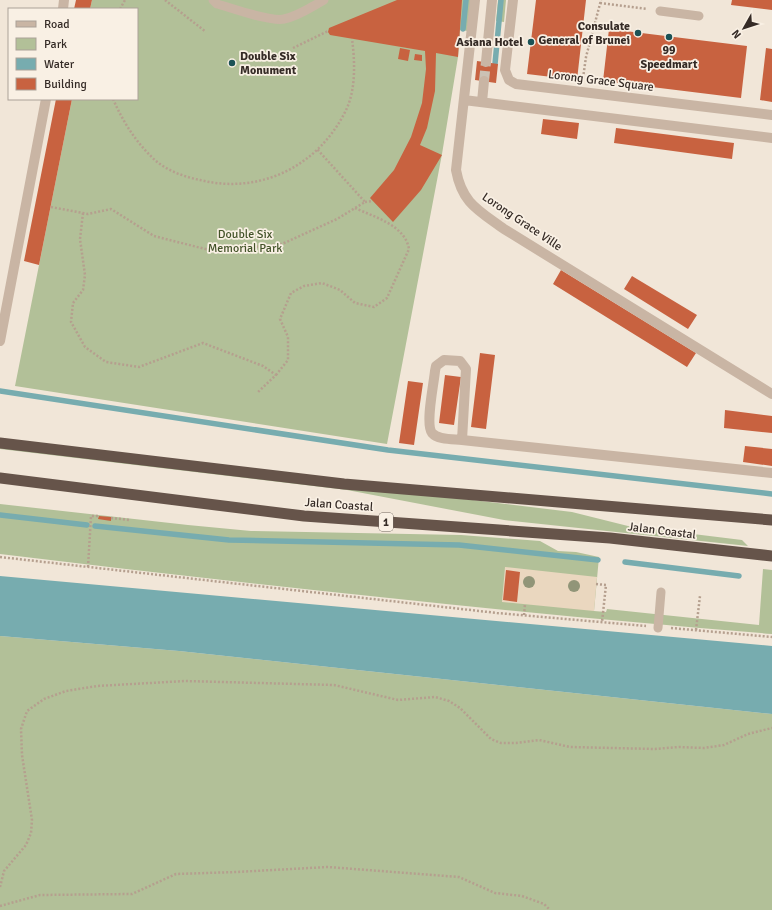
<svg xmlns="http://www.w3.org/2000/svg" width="772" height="910" font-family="Signika,sans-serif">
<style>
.green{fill:#b2c098}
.plaza{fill:#ead7bf}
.water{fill:#77acaf}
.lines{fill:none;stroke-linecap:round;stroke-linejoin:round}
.stream{stroke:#77acaf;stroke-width:5.5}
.building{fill:#c86240}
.minor-tunnel{stroke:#cbc1b4;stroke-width:10;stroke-dasharray:10 5;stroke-linecap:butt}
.path{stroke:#b59f8e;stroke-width:2.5;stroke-dasharray:2 2;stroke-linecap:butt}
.service{stroke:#c9b5a4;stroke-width:9}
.minor{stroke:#c9b5a4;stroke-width:10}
.trunk{stroke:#66544a;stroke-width:11}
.tree{fill:#919578}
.poi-dot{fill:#1b5256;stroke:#f9f0e4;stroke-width:1.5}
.labels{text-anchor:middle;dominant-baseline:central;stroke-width:3.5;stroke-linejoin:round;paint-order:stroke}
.shield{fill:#f9f0e4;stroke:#70665f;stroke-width:1}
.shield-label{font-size:11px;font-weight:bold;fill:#352b26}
.poi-label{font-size:12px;font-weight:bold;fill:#352b26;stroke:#f9f0e4;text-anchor:end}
.street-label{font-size:12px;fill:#352b26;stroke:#f9f0e4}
.park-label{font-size:12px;fill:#435329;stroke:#f9f0e4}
</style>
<rect width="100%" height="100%" fill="#f1e6d8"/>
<!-- green -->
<path class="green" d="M92 0H471L468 31 460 30 458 57 442 154 387 444 15 386 72 99H137V9H90Z
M498 0H506L504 22 496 21Z
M0 443 572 512 628 526 742 540 748 546 504 520 347 490 0 449Z
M0 504 188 525 251 531 461 535 540 541 558 551 576 552 599 557 594 611 606 612 607 609 759 625 763 569 772 570V634C514 613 257 585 0 554Z
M0 636 179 651 772 714V910H0Z"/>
<!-- plaza -->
<path class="plaza" d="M505 567 597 577 594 611 502 602Z"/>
<!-- water -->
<path class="water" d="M0 576 772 646V714L179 651 0 636Z"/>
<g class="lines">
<!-- stream -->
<path class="stream" d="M463 29 466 0
M495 64 501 0
M0 391 388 450 772 494
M0 515 87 525
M95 526 229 540 459 545 598 560
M625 562 739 576"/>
</g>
<!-- building -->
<path class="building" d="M76 0H92L90 9H74Z
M397 0H462L458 57 436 53 435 91 427 128 420 145 442 155 421 190 393 222 370 198 394 170 411 137 422 103 426 69 425 51 330 35 328 32 329 28Z
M536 0H586L577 80 527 74Z
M732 0H772V10L731 5Z
M609 29 747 46 741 98 603 81Z
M400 48 410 50 408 61 398 59Z
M766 48 772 49V102L760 100Z
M415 54 422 55V61L414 60Z
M477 61 498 64 496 83 475 80Z
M56 99H72L39 265 24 261Z
M543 119 579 123 577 139 541 134Z
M616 128 734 143 732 159 614 143Z
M561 270 696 353 687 367 553 284Z
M632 276 697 315 688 329 624 289Z
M480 353 495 355 486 429 471 427Z
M445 375 461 377 454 425 439 423Z
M408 381 423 383 414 445 399 443Z
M725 410 772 416V433L724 428Z
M745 446 772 449V466L743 462Z
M99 516 111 517V521L98 519Z
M506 570 520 572 517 602 503 600Z"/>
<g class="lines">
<!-- minor-tunnel -->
<path class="minor-tunnel" d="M484 81 486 62"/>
<!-- path -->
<path class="path" d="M165 0 206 32
M600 3 647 9
M120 9 125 0
M293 48 328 31
M583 78 586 57 601 0
M113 99C123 122 137 144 156 161 168 171 185 177 200 180 260 195 319 166 346 110 356 90 355 61 352 39
M365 202 372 201
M51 207 88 214 111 209 154 236 213 251 282 244 337 219 365 202 317 149
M83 213 80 239 85 275 83 290 73 303 71 322 85 347 106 362 139 367 203 343 263 366 276 375 257 393
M276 375 288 360V337L280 319 291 293 304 286 322 283 340 290 355 303 374 307 387 298 409 249C405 225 374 217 355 208
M111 518 130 520
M0 557 497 613 646 626
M88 567 91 516H99
M596 584 606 585 602 622
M524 615 525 604
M671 628 772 637
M696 630 700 596
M0 887 4 871 26 845 31 833 32 820 22 755 21 729 27 711 44 699 66 691 97 686 185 681 334 685 398 700 435 697 449 701 460 708 491 739 501 743H516L539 740 570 747 655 749 679 747 704 748 724 745 748 734 772 728
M0 906 40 895 132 894 176 874 236 872 328 867 459 877 495 893 522 896 544 904 550 910"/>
<!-- service -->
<path class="service" d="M213 0 217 4C232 8 270 22 284 19 299 16 311 7 324 0
M660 11 699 16
M658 628 661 592"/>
<!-- minor -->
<path class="minor" d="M475 0 456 170C462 203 478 210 504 229L772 394
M513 0 505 70 509 80 516 84 772 115
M63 9 64 0
M486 62 492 0
M464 100 772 138
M482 102 484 81
M0 341 46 99
M462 440 466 369 460 361 444 360 436 366 435 371C434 383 425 424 432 433 438 440 453 439 462 440L772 473"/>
<!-- trunk -->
<path class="trunk" d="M0 443 344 484 772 520
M0 478 304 516 610 538 772 556"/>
</g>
<!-- trees -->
<g class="tree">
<circle cx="529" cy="582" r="6"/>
<circle cx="574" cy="586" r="6"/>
</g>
<!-- markers -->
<g class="poi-dot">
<circle cx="638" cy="33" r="4"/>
<circle cx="669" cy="37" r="4"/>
<circle cx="531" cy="42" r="4"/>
<circle cx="232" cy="63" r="4"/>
</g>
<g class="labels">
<!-- shield labels -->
<rect class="shield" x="379" y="513" width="14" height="18" rx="3"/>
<g class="shield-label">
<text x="386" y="522">1</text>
</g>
<!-- poi labels -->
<g class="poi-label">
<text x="630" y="26">Consulate<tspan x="630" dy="14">General of Brunei</tspan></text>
<text x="523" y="42">Asiana Hotel</text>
<text x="669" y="50" text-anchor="middle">99<tspan x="669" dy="14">Speedmart</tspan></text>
<text x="240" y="56" text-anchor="start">Double Six<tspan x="240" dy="14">Monument</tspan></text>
</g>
<!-- street labels -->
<g class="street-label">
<text transform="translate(601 81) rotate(7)">Lorong Grace Square</text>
<text transform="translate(522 222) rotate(34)">Lorong Grace Ville</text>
<text transform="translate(339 505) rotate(4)">Jalan Coastal</text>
<text transform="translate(662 531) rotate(7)">Jalan Coastal</text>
</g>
<!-- park labels -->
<g class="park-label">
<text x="245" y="234">Double Six<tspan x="245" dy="14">Memorial Park</tspan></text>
</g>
</g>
<!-- legend -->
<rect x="8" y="8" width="130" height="92" fill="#f9f0e4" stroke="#aba198"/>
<rect x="16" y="21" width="20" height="6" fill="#c9b5a4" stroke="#aba198"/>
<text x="44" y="28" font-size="12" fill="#352b26">Road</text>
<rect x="16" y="38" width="20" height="12" fill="#b2c098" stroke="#aba198"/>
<text x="44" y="48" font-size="12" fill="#352b26">Park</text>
<rect x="16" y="58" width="20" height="12" fill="#77acaf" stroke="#aba198"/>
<text x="44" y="68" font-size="12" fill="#352b26">Water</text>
<rect x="16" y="78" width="20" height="12" fill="#c86240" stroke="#aba198"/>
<text x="44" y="88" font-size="12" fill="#352b26">Building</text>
<!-- north arrow -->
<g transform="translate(744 28) rotate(231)" stroke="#f9f0e4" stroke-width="3" paint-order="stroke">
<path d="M0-3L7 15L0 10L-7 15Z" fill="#352b26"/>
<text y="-6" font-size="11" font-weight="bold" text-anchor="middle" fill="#352b26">N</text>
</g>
</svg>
